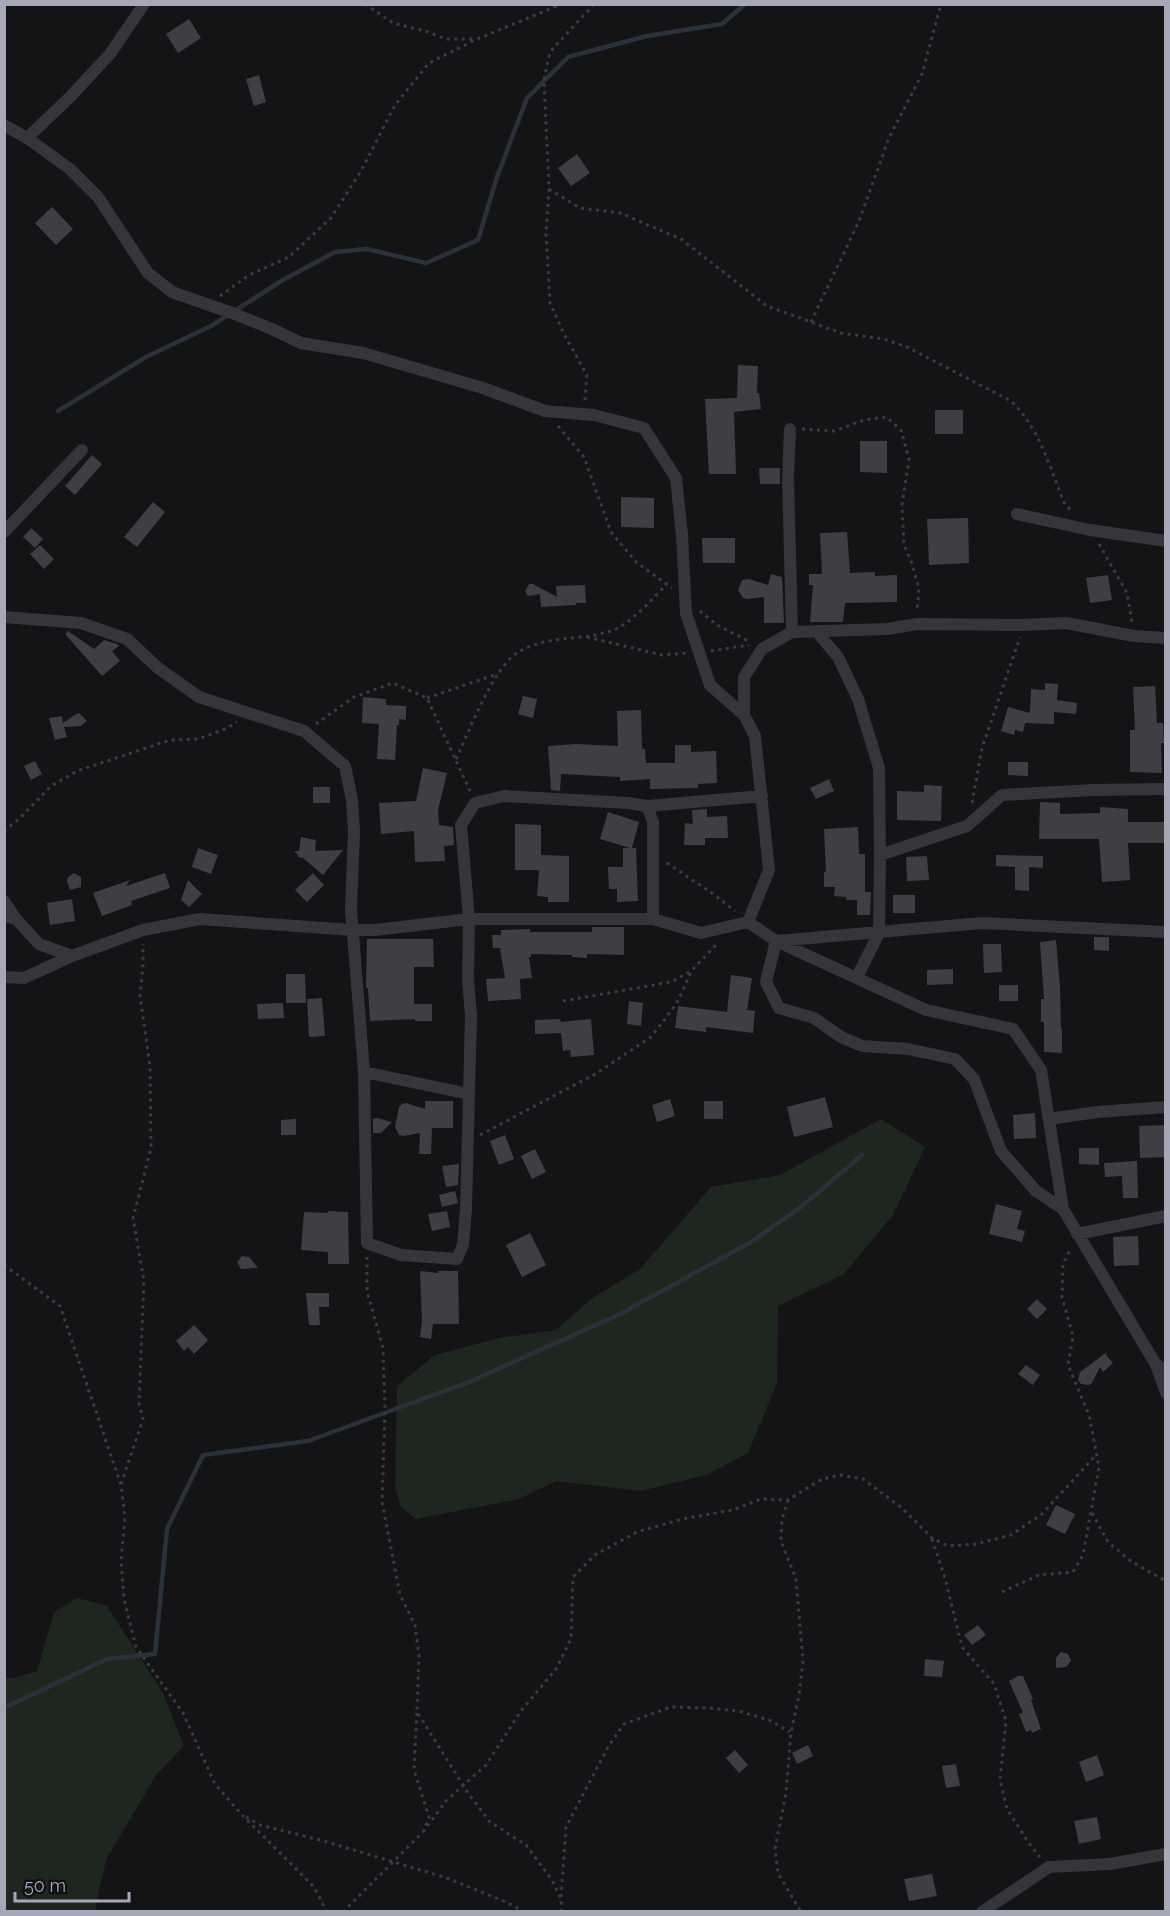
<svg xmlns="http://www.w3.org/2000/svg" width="1170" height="1916" font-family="Raleway,sans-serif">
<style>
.green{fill:#1e2620}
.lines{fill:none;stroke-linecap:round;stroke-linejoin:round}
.stream{stroke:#2a313a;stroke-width:4.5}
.building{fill:#3f3e43}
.path{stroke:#3b3c42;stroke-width:3;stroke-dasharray:3 4.5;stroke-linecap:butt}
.street{stroke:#35353b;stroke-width:12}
</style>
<rect width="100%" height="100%" fill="#141416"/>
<!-- green -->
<path class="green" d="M881 1119 925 1147 893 1215 844 1274 778 1306 777 1383 748 1453 706 1475 641 1491 556 1481 519 1499 416 1519 401 1507 395 1486 397 1386 435 1355 499 1338 556 1330 591 1299 640 1269 711 1187 780 1175Z
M77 1598 107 1606 163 1693 184 1746 156 1775 106 1860 95 1911H5V1678H14L37 1671 54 1612Z"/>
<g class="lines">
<!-- stream -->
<path class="stream" d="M58 411 146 357 211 326 283 280 335 252 367 249 426 263 478 240 497 177 527 98 568 57 647 36 722 24 745 4
M4 1708 107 1659 155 1654 167 1529 203 1455 308 1441 469 1382 620 1314 751 1242 801 1207 862 1155"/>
</g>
<!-- building -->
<path class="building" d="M189 19 201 38 178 53 166 34Z
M259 75 266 102 254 106 246 79Z
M577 154 590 173 571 186 558 168Z
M52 207 73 229 56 245 35 223Z
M738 365 758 366 757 393H759L761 409 734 412 736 474H709L705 399 737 398Z
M935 410H963V434H935Z
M860 441H887V473L860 472Z
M92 455 102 464 75 495 65 486Z
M759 468H780V484H760Z
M621 497 654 498V528L621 527Z
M153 502 165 512 137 547 124 537Z
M968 518 969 563 929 565 927 519Z
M31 528 43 539 35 548 23 537Z
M847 532 850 573 875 572V576L897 575V602L845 603 843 622H810L813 585H809V574H822L820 533Z
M702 538H735V563H703Z
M40 545 54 559 44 569 30 554Z
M771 574 782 577 784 623H764V597L748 599 743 598 738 590 742 580 749 579 768 585Z
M1108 575 1112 600 1090 603 1086 578Z
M529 584H533L557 597 556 586 585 585 586 603H576V605L541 607 540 594 528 596 525 591Z
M68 631 94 649 104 640 117 644 119 646 112 651 120 661 102 676 65 634Z
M1045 683 1058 684 1057 700 1077 703 1076 714 1054 712V724L1025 723 1023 732 1015 730 1014 735 1001 731 1008 707 1030 713 1031 689 1045 690Z
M1155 686 1157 723H1163L1164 743H1161L1162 773 1130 772V730H1135L1133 687Z
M523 696 537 699 533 718 518 714Z
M363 697 386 699V705L406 706V720L399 719V725H397L395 760 377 759 379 724 362 723Z
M641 710 642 749H645L646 763H675V745H691V752L716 751 717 783 698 784V788L650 789V779L620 781V777L561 774 560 791 551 790 548 746 576 744 618 746 617 711Z
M79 713 87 721 81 726 64 727 67 737 55 740 49 718 62 716 63 723 76 714Z
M35 761 42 774 31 780 24 766Z
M1008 762H1028V776L1008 775Z
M423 768 447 773 438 810 439 825 453 827 454 845 444 846 445 861 415 862 414 831 381 834 379 803 416 801Z
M829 779 834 791 816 799 810 788Z
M924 785 942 786 941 821 897 820V791L924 792Z
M313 787H330V803H313Z
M1040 802 1060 803V814L1100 813V807L1128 809V822H1164V843H1128L1130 880 1102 882 1099 839H1039Z
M707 809V817L727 816 728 838H705V845H684L685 823 693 824 692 810Z
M608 812 639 822 632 848H636L638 901 617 902V889H609L608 867H623V848H630L600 839Z
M515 824 541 825V855L569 856V902H548V897L537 896 539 870H515Z
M858 827 859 854H865V892H871L870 915H857V900H846V897L834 896 835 887H824V872H826L824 829Z
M301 837 316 840 315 851 343 850 323 875 303 858 298 857V855L294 851H299Z
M198 848 218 855 211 874 192 867Z
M996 855 1043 856V868L1029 867V891L1015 890V867L996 866Z
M927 856 929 880 907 881 906 857Z
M74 873 81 877V887L70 890 67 881 68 877Z
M165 873 170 888 131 901 132 905 102 916 93 893 130 880 126 886Z
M313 873 324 885 307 902 295 890Z
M188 880 202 894 189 907 181 900Z
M893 895H915V913H893Z
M72 899 75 921 50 925 47 903Z
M592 927H624V955L587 954V958L572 957V955L531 954V957H529L532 978 520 979 521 999 488 1001 486 979 505 978 500 948H493L492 935H501V930L530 929V932H592Z
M1094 937H1109V951L1094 950Z
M367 939H433L434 967H414V1004H432V1021H415V1019L370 1021 368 988H366Z
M1056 940 1060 988 1061 1029H1062V1053L1044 1052V1022H1041V999H1044L1040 942Z
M983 944H1001L1002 972 984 973Z
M953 969V984L927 985V970Z
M286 974H305L306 1003H286Z
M731 975 752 978 747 1010 755 1011 753 1033 706 1027V1032L675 1028 678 1006 727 1012Z
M999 985H1018V1001H999Z
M322 998 325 1036 309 1037 307 999Z
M629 1001 643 1003 641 1026 627 1024Z
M283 1003 284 1018 258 1019 257 1004Z
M560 1019 561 1022 591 1019 594 1055 571 1057 570 1050 563 1051 561 1033 535 1034V1020Z
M825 1097 833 1127 794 1137 787 1107Z
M670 1099 675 1116 657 1122 652 1105Z
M425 1101H453V1128H432L431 1154H419L420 1133 403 1136 399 1135 395 1127 399 1107 402 1104 406 1103 425 1109Z
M704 1101H723V1119H704Z
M1035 1113 1036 1138 1014 1139 1013 1115Z
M377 1118 392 1122 381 1133H373V1119Z
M296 1119V1135H281V1120Z
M1166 1125V1157L1140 1158 1139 1126Z
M505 1135 514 1159 499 1165 490 1141Z
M1079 1148H1099V1165L1079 1164Z
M535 1149 546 1172 532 1179 521 1156Z
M1137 1161 1138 1198H1123L1122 1176 1105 1177 1104 1163Z
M459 1164 458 1185 446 1187 442 1166Z
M455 1191 458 1203 442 1207 439 1195Z
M996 1204 1022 1211 1017 1229 1025 1231 1022 1242 989 1234Z
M328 1211 348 1212 349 1264H328V1252L301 1250 304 1212 328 1213Z
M447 1211 450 1227 432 1231 428 1214Z
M530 1233 546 1265 522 1277 506 1245Z
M1138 1236 1139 1265 1114 1266 1113 1237Z
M242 1256 249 1257 258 1268 241 1269 237 1262Z
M420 1271 438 1273V1271H458L459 1324H433L431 1339 420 1337 422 1322Z
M306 1293H329V1307H319L320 1325H309Z
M1037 1299 1047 1309 1037 1319 1027 1309Z
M194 1325 208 1340 194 1354 188 1347 184 1351 176 1341Z
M1107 1352 1106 1355 1113 1363 1103 1372 1100 1367 1092 1383 1089 1385 1081 1384 1078 1380 1080 1372Z
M1026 1365 1040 1375 1033 1385 1018 1374Z
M1056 1505 1075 1514 1065 1534 1046 1525Z
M978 1625 986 1635 972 1645 964 1635Z
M1061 1652 1068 1654 1071 1661 1066 1667 1056 1668V1658Z
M925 1659 944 1661 942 1677 924 1676Z
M1018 1676H1023L1033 1699 1031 1700 1041 1729 1032 1733 1031 1730 1026 1732 1019 1714 1023 1713 1009 1681Z
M808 1745 813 1756 797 1764 792 1753Z
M735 1750 748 1765 739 1773 726 1758Z
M1097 1755 1104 1775 1086 1782 1079 1762Z
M956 1764 960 1786 946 1788 942 1766Z
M1097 1817 1101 1839 1079 1844 1074 1821Z
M932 1874 937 1896 909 1901 904 1879Z"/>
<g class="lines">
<!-- path -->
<path class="path" d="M365 4 393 23 425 31 446 39H475
M549 189 580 208 620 213 681 239 767 306 841 333 884 339 907 347 1011 401C1040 429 1050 468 1065 505L1072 511
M220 296 249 275 289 257 331 218 361 171 395 105 429 63 477 39 562 4
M811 322 859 221 889 138 922 74 941 4
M585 400 587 375 565 336 550 303 546 234 549 189 544 80 550 52 594 4
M558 426 584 457 611 532 636 562 672 588
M802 429 834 431 864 420 886 417 901 430 909 459 902 505 904 545 911 561 919 588 917 610
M1099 544 1127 593 1132 622
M700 611 717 625 750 642
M587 637 662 655 687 653
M711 651 749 645
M427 698 497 674
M316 724 354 697 393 683 427 698 470 791
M456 759C469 732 493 668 517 653 545 635 580 641 611 631 631 624 652 599 667 584
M972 803 982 748 1020 637
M4 831 19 819 51 786 77 771 170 740 198 739 225 729 237 722
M667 863 712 893 735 911
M563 1001 671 982 691 971
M480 1135 597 1073 651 1037 677 1003 692 970 718 943
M367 1257V1291L383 1348 385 1410 382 1502 400 1595 415 1625 419 1655 417 1712 468 1793 490 1822 526 1845 552 1880 561 1899 562 1912
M4 1265 60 1306 121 1485 125 1517 121 1560 124 1599 136 1647 183 1713 215 1784 241 1814 314 1887 327 1912
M121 1484 143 1419 139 1403 144 1281 133 1218 151 1148 150 1066 140 996 143 965V944
M788 1500 782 1519 781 1541 796 1579 803 1661 799 1695 791 1732 786 1793 775 1849 778 1873 801 1912
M1092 1513 1108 1542 1132 1562 1166 1581
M932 1539 945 1578 962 1647 994 1684 1006 1721 1000 1780 1007 1809 1028 1842 1040 1857
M1002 1592 1039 1575 1073 1572 1083 1555 1099 1467 1089 1415 1068 1365 1073 1336 1062 1297 1063 1264 1071 1248
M417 1713 414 1770 429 1817 425 1826
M246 1817 260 1825 324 1841 447 1878 506 1902 525 1912
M423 1832 446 1801 486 1765 521 1711 556 1669 571 1639 573 1577 595 1555 637 1532 682 1519 733 1510 761 1499 788 1500 822 1479 841 1475 863 1479 902 1508 932 1538 948 1546 976 1544 1011 1535 1042 1514 1097 1454
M561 1897 566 1827 608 1747 624 1724 671 1707 709 1708 738 1711 769 1720 790 1732
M343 1912 423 1832"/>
<!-- street -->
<path class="street" d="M4 125 27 138 70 169 98 197 148 273 172 292 232 313 272 329 301 343 363 353 483 388 545 411 594 415 644 428 676 478 682 535 686 613 710 685 744 715 755 736 769 870 748 922
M27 138 69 98 110 54 144 4
M790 429 788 477 792 632
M1017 514 1090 530 1166 541
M4 532 82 450
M4 617 81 623 127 639 158 668 199 697 304 731 345 766 352 800 354 831 351 909 364 1072 367 1243 401 1255 457 1259 463 1245 466 1209 471 1016 468 979 469 919 461 825 475 803 504 796 628 803 647 806 653 822V919
M817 632 838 657 858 699 879 768 880 855 879 933 857 977
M744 715V677L762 649 792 632 887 629 917 624 1023 625 1066 623 1134 636 1166 638
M647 806 762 796
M880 855 967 826 1002 795 1093 790 1166 789
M4 901 16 919
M4 916 16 919 39 944 72 956 143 930 200 919 352 930H375L469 919H653L701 933 748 922 776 941 926 1010 1013 1029 1041 1070 1063 1209 1155 1363 1166 1372
M4 977 24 978 72 956
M364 1072 469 1094
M1049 1119 1097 1112 1166 1107
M1063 1209 1036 1191 1001 1151 974 1079 955 1059 908 1049 862 1046 841 1037 814 1018 779 1008 766 982 776 941 982 923 1166 932
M1077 1234 1166 1216
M1156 1365 1166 1393
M982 1912 1049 1867 1110 1864 1166 1854"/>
</g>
<!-- border -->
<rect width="1170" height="1916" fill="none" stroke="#a6a8b7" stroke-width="12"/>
<!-- scale -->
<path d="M15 1892v9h114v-9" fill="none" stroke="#a6a8b7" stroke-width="3"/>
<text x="24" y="1892" font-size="18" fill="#a6a8b7" stroke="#0f0f11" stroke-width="4.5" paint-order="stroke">50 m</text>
</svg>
